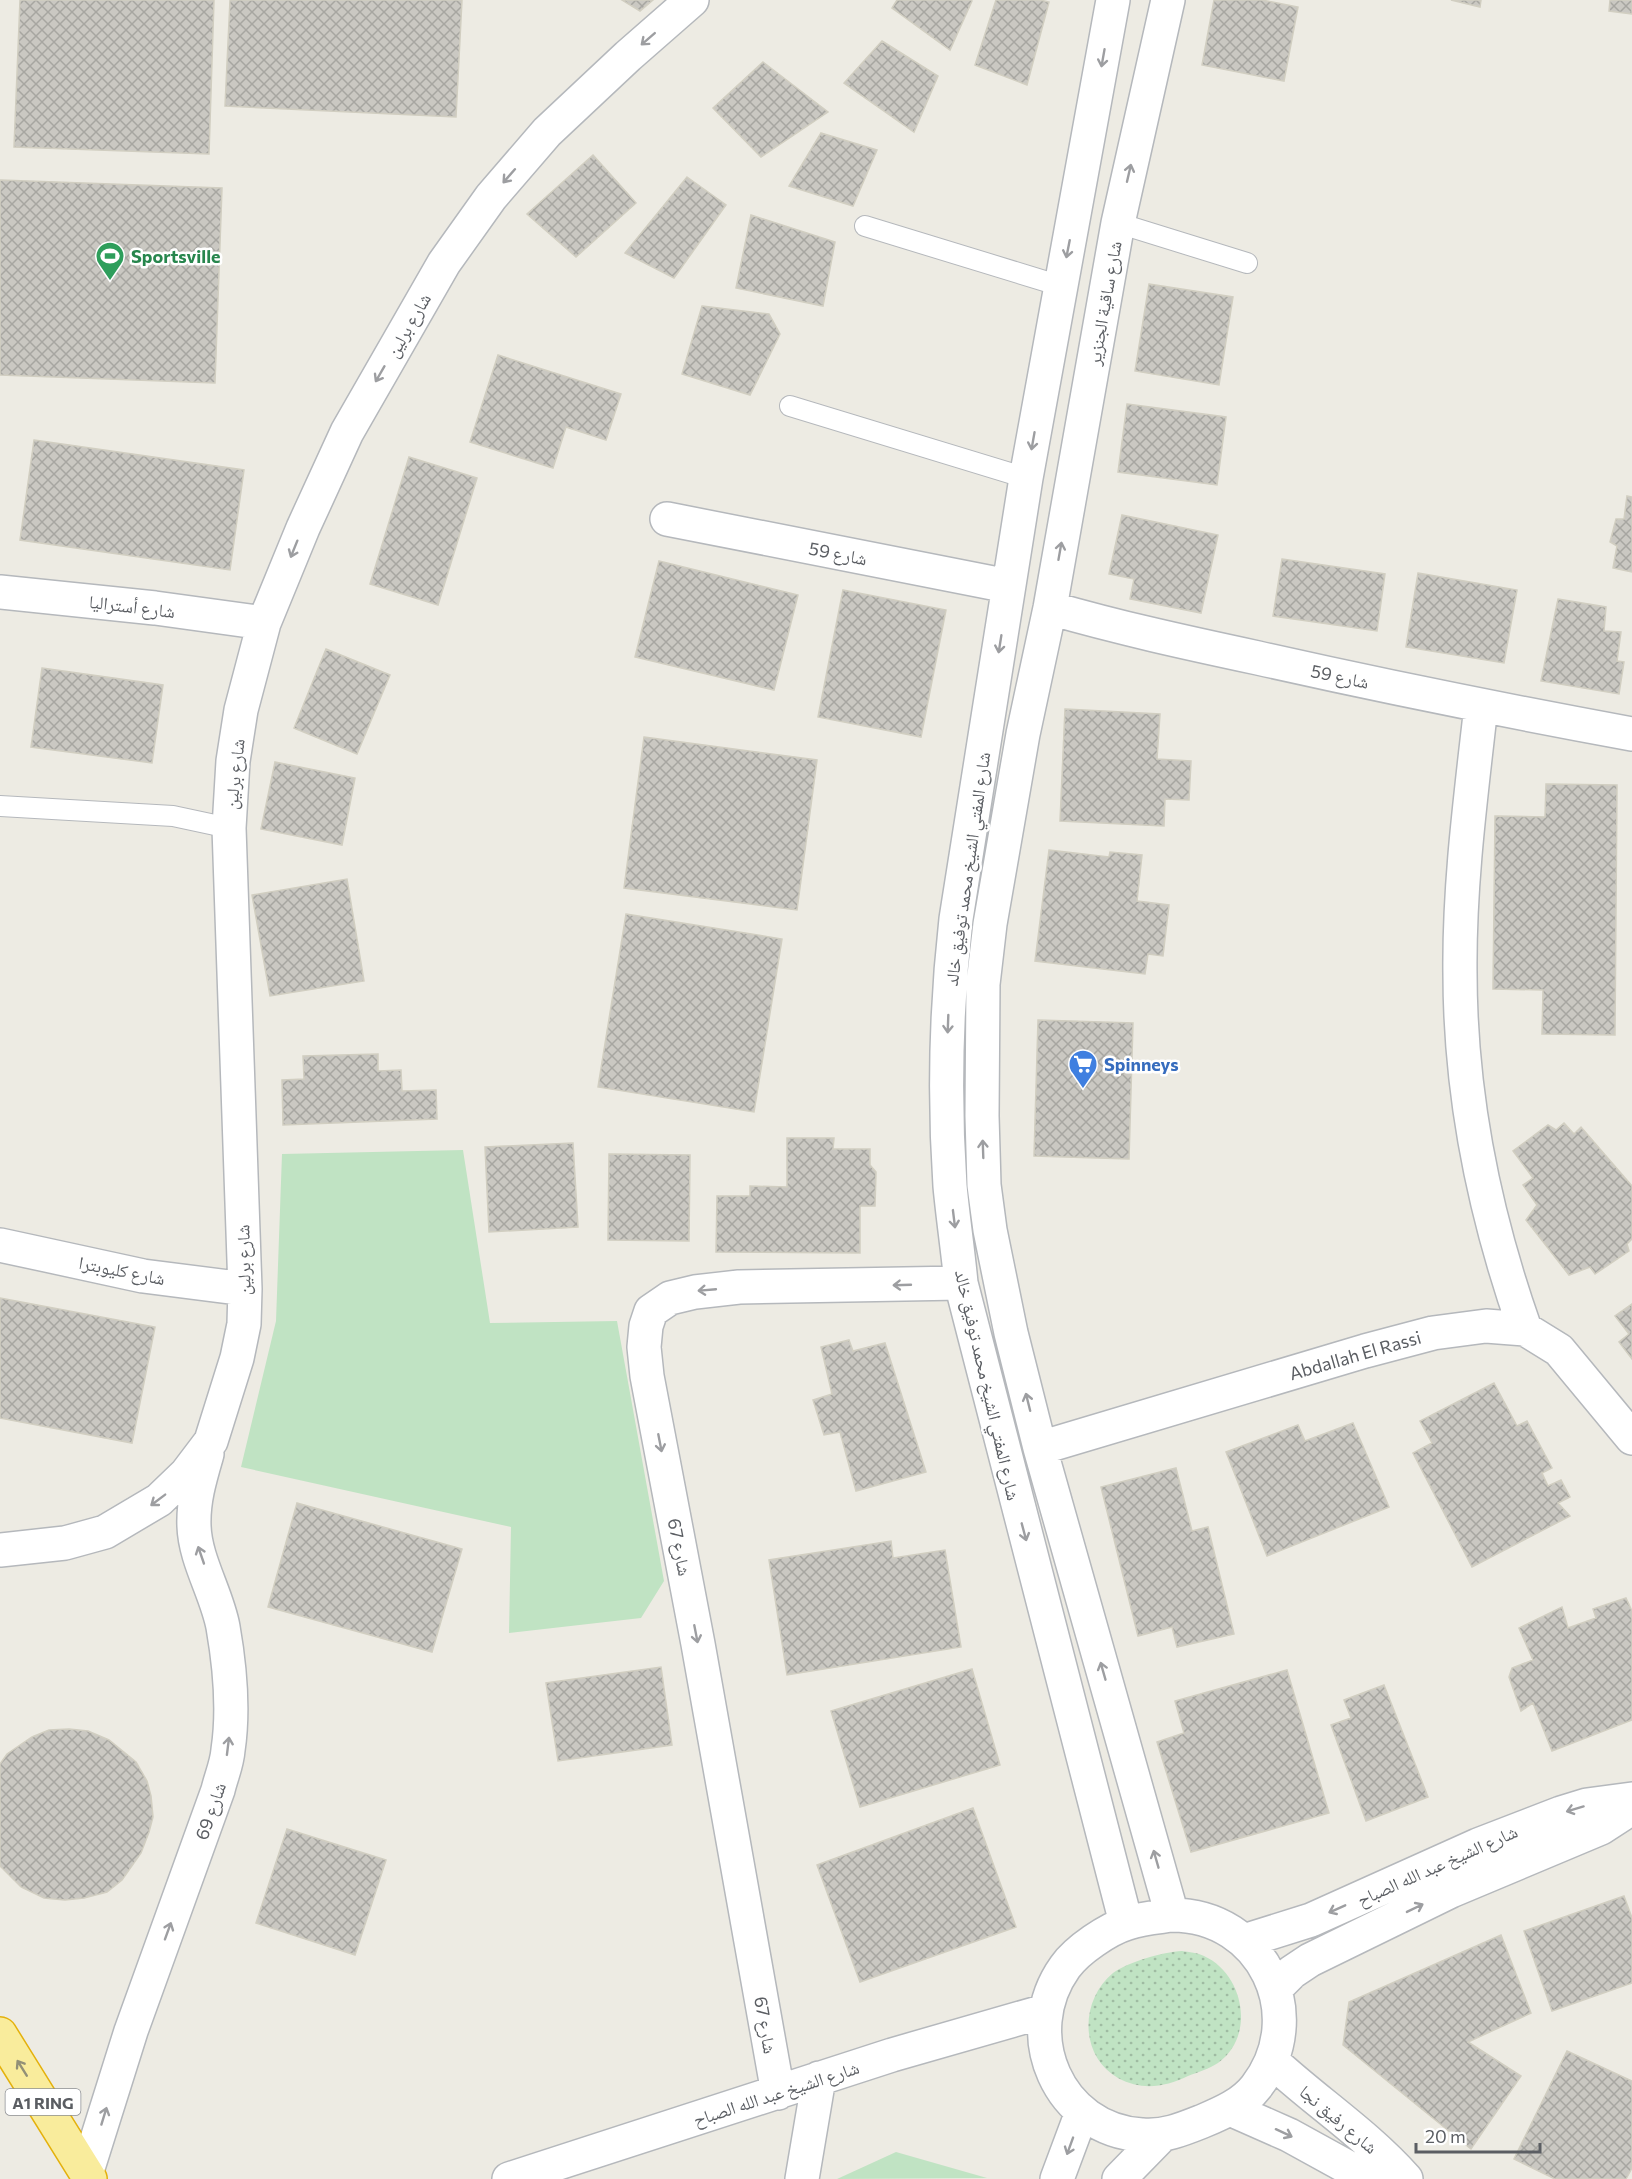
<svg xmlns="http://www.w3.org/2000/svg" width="1632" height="2179" font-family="Commissioner,'Noto Naskh Arabic',sans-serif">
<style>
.grass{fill:url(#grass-dots)}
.park{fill:#c0e3c3}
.building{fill:url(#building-cross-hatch);stroke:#d1cec1;stroke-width:1.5}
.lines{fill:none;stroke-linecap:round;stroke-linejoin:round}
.service-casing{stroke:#b5b8bc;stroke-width:22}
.minor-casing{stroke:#b5b8bc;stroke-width:36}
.trunk-casing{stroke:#e4b10c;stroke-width:36}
.service{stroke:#fff;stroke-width:20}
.minor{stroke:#fff;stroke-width:33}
.trunk{stroke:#f9ec9c;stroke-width:33}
.oneway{stroke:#9d9ea1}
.oneway2{stroke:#929077}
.labels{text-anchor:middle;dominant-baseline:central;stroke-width:5;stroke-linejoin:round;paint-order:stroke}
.shield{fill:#fff;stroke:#8c8e92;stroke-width:1.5}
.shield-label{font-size:16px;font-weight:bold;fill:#5b5e63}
.leisure-label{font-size:18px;font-weight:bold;fill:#27864d;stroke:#fff;text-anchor:start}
.street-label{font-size:18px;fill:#5b5e63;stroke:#fff}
.shop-label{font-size:18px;font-weight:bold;fill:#366cbe;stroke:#fff;text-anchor:start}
</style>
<defs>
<pattern id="grass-dots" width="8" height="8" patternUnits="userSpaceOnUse" patternTransform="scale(1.5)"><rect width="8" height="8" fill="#c0e3c3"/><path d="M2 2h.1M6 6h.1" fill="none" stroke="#9fbba2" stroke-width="1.8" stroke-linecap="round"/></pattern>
<pattern id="building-cross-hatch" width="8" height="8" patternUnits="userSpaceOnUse" patternTransform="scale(1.5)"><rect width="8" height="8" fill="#cac8c2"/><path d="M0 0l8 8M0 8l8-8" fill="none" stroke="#a7a6a1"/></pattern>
</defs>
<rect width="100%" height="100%" fill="#edebe3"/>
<!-- grass -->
<path class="grass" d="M1182 1951C1189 1952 1198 1953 1204 1956 1244 1974 1256 2036 1218 2063 1209 2069 1198 2072 1188 2076 1165 2087 1142 2091 1118 2078 1079 2056 1080 2000 1113 1973 1128 1962 1163 1952 1182 1951Z"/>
<!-- park -->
<path class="park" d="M463 1150 490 1323 617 1321 664 1581 641 1618 509 1633 511 1527 241 1467 276 1321 282 1154Z
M896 2152 987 2178 837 2179Z"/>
<!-- building -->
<path class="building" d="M20 0H214L209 154 14 147Z
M230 0H462L456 117 225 106Z
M622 0H653L640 11Z
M897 0H971L972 1 950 50 892 8Z
M996 0H1040L1049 2 1027 85 975 65Z
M1214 0H1262L1298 7 1284 81 1202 65Z
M1451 0H1481L1480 7Z
M1610 0H1632V14L1609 11Z
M882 41 938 76 914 132 844 83Z
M763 62 828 112 761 157 713 108Z
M821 133 877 150 853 206 789 186Z
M593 155 636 203 576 257 527 214Z
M687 177 726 205 674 278 625 253Z
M0 180 222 188 215 383 0 375Z
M751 215 835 242 823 306 736 288Z
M1149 284 1233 297 1219 385 1135 371Z
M702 306 769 314 780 334 750 395 682 374Z
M498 355 621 394 606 440 566 427 553 468 470 442Z
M1127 404 1226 417 1217 485 1118 472Z
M34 440 244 470 230 570 20 540Z
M409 457 477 478 438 605 370 584Z
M1627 496 1632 497V572L1613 568 1617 546 1610 542 1616 519H1624Z
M1122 515 1218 535 1201 613 1130 599 1134 579 1109 574Z
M1282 559 1385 574 1377 631 1273 616Z
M659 561 798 595 774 690 635 657Z
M1418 573 1517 590 1504 663 1406 647Z
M843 590 946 610 921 737 818 717Z
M1558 599 1606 607 1604 631 1621 632 1617 661 1624 662 1619 694 1541 681Z
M326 649 390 675 357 754 294 728Z
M42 668 163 685 152 763 31 747Z
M1065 709 1160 714 1157 759 1191 761 1189 800 1165 799 1164 826 1060 821Z
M644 737 817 760 797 910 624 888Z
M275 762 355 778 342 845 261 829Z
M1546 784 1617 785 1615 1035 1542 1034 1543 990 1493 989 1495 816 1545 817Z
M1049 850 1109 857 1110 852 1142 855 1137 901 1169 905 1163 956 1148 954 1145 974 1035 961Z
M347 879 364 981 270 996 252 895Z
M626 914 782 939 754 1112 598 1087Z
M1038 1020 1133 1023 1129 1159 1034 1156Z
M378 1054V1071L401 1070 402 1091 436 1090 437 1119 283 1125 282 1080 304 1079 303 1056Z
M1564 1123 1574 1134 1581 1127 1632 1186V1239L1627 1244 1629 1251 1595 1274 1590 1267 1569 1275 1526 1220 1537 1205 1523 1185 1533 1178 1513 1151 1548 1125 1556 1130Z
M787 1138H834L833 1149H870V1165L876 1172 875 1206H860V1253L716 1252 717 1196H750V1186L787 1187Z
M573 1143 578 1227 489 1232 485 1147Z
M609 1154 690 1155 689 1241 608 1240Z
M0 1298 155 1327 132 1443 0 1418Z
M1632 1304V1359L1619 1342 1629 1334 1615 1316Z
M849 1340 853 1351 885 1343 926 1472 856 1491 840 1432 824 1435 813 1400 832 1394 821 1347Z
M1494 1383 1517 1426 1527 1421 1552 1468 1542 1473 1548 1486 1561 1480 1570 1497 1558 1503 1570 1516 1472 1567 1413 1453 1432 1443 1420 1421Z
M1353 1423 1389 1507 1267 1556 1226 1452 1298 1425 1305 1441Z
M1176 1468 1192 1531 1208 1527 1234 1634 1177 1647 1172 1627 1138 1636 1101 1487Z
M297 1503 462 1549 432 1652 268 1607Z
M891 1541 893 1558 945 1550 961 1647 787 1675 769 1560Z
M1626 1598 1632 1611V1720L1552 1751 1533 1703 1521 1711 1509 1677 1512 1668 1533 1660 1519 1628 1562 1607 1568 1628 1596 1618 1593 1609Z
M661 1667 672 1745 558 1761 546 1683Z
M972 1669 1000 1765 860 1807 831 1711Z
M1287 1670 1329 1813 1191 1852 1157 1742 1184 1733 1175 1701Z
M1384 1685 1428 1797 1366 1821 1331 1725 1351 1718 1344 1700Z
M69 1729 88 1731 109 1740 136 1762 147 1781 151 1796 153 1817 149 1832 141 1853 122 1880 107 1892 84 1898 65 1900 44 1898 21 1887 0 1866V1764L7 1754 32 1737 49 1730Z
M973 1808 1016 1927 860 1982 817 1865Z
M287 1829 386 1860 355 1955 256 1923Z
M1624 1896 1632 1918V1983L1552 2011 1524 1931Z
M1501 1935 1531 2013 1468 2042 1521 2076 1471 2149 1343 2045 1349 2002Z
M1567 2051 1632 2081V2168L1626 2179H1555L1514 2159Z"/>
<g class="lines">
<!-- service casing -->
<g class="service-casing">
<path id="service" d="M1118 223 1247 263
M865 226 1061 286
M790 406 1026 478
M0 806 173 816 229 828"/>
</g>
<!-- minor casing -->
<g class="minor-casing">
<path id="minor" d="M1113 0 1026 478 956 919C946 1008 944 1098 950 1186 953 1218 958 1251 961 1283L1126 1923
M1168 0 1118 223 1050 608 1023 734 990 924 983 984 982 1116 984 1185 990 1230 1011 1333 1040 1448 1172 1915
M667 519 1008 586
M0 592 155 608 264 623
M1050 608C1119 628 1188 643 1258 658 1382 686 1507 711 1632 734
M1481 706C1471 795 1459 884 1460 973 1460 1094 1485 1216 1525 1329
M0 1245 143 1276 245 1289
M1040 1448 1365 1351 1433 1333 1486 1326 1525 1329 1559 1350 1632 1438
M0 1550 65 1543 105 1532 159 1500 186 1474 211 1441 237 1358 244 1324 245 1289 229 828 233 761 241 710 264 623 303 528 347 432 444 263 491 197 547 132 628 56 692 0
M1172 1915C1263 1915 1311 2016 1256 2087 1243 2104 1222 2113 1203 2121 1183 2129 1164 2137 1142 2135 1058 2130 1017 2034 1065 1967 1077 1950 1108 1929 1128 1923 1142 1918 1158 1917 1172 1915Z
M1244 1941 1311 1920 1478 1845 1561 1813 1587 1805 1632 1799
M1275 1989 1292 1972 1310 1960 1451 1891 1601 1828 1627 1811 1632 1802
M1272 2061C1315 2101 1366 2134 1406 2179
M778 2093 698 1644 647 1376 644 1347 646 1326 651 1311 670 1298 695 1292 739 1287 961 1283
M1230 2109 1289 2135 1369 2179
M87 2171 131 2031 218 1790C221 1777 227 1764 228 1750 234 1710 230 1667 223 1627 217 1594 195 1560 194 1526 193 1501 200 1478 207 1454
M509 2179 892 2055 1045 2011
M802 2179 819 2078
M1057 2179 1082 2112
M1119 2179 1163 2134"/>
</g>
<!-- trunk casing -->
<g class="trunk-casing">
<path id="trunk" d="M0 2034 90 2179"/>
</g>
<!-- service -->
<use href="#service" class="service"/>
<!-- minor -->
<use href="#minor" class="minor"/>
<!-- trunk -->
<use href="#trunk" class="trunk"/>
</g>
<!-- one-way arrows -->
<defs><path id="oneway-shaft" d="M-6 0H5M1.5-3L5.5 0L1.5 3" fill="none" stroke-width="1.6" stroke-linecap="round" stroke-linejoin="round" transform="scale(1.5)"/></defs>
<g class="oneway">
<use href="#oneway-shaft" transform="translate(648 39) rotate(139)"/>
<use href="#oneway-shaft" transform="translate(1103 58) rotate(100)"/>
<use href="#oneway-shaft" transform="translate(1129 173) rotate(-77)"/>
<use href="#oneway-shaft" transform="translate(509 176) rotate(131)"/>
<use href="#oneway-shaft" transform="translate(1068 249) rotate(101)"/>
<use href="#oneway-shaft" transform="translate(380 374) rotate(120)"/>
<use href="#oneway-shaft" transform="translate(1033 441) rotate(100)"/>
<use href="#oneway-shaft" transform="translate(294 549) rotate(112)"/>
<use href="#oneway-shaft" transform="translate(1060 551) rotate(-80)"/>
<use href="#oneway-shaft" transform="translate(1000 644) rotate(99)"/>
<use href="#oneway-shaft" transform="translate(948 1024) rotate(92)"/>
<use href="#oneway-shaft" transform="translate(983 1149) rotate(-92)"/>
<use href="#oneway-shaft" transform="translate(954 1219) rotate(83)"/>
<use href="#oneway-shaft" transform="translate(902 1285) rotate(178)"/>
<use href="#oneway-shaft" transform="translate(707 1290) rotate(175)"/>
<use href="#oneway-shaft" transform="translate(1028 1402) rotate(-104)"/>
<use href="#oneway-shaft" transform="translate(660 1443) rotate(79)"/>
<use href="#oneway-shaft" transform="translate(158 1500) rotate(143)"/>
<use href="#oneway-shaft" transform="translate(1024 1532) rotate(75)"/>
<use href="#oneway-shaft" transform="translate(201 1555) rotate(-109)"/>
<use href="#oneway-shaft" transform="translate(696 1634) rotate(79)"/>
<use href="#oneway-shaft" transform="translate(1103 1671) rotate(-106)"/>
<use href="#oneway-shaft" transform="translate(228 1746) rotate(-83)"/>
<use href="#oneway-shaft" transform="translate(1575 1809) rotate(163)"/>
<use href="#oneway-shaft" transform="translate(1156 1859) rotate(-106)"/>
<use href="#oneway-shaft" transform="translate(1415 1908) rotate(-26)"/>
<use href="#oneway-shaft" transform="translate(1337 1909) rotate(156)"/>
<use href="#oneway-shaft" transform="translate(168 1931) rotate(-70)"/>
<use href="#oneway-shaft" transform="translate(104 2116) rotate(-73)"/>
<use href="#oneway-shaft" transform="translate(1284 2133) rotate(25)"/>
<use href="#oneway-shaft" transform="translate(1070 2146) rotate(110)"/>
</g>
<use class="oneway2" href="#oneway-shaft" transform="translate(22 2068) rotate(-122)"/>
<!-- icons -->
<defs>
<g id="stadium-pin" transform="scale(1.5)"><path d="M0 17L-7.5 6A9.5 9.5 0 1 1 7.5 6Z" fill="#2e9e5b" stroke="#fff"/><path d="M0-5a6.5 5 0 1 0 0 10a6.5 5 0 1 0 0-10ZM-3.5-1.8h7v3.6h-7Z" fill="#fff"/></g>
<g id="supermarket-pin" transform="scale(1.5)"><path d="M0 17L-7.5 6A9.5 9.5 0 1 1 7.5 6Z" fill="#3f7fe0" stroke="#fff"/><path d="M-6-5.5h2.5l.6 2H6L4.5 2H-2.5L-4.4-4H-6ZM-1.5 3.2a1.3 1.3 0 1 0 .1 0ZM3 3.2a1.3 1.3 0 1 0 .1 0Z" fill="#fff"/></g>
</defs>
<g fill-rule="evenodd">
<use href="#stadium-pin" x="110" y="256"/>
<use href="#supermarket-pin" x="1083" y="1064"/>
</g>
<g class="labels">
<!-- shield labels -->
<rect class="shield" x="5.5" y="2089" width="75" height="26" rx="4.5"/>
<g class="shield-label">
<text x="43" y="2102">A1 RING</text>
</g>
<!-- leisure labels -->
<g class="leisure-label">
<text x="131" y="256">Sportsville</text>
</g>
<!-- street labels -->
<g class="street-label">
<text transform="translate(1104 303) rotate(-80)">شارع ساقية الجنزير</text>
<text transform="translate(408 325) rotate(-60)">شارع برلين</text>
<text transform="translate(838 553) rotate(11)">شارع 59</text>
<text transform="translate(132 606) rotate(7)">شارع أستراليا</text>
<text transform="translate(1340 676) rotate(12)">شارع 59</text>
<text transform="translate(234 774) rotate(-84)">شارع برلين</text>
<text transform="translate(967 869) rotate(-82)">شارع المفتي الشيخ محمد توفيق خالد</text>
<text transform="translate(243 1260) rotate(-91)">شارع برلين</text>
<text transform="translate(122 1270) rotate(11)">شارع كليوبترا</text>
<text transform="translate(1355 1355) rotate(-16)">Abdallah El Rassi</text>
<text transform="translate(988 1385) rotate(77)">شارع المفتي الشيخ محمد توفيق خالد</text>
<text transform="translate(680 1547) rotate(79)">شارع 67</text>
<text transform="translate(210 1811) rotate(-71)">شارع 69</text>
<text transform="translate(1437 1865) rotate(-24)">شارع الشيخ عبد الله الصباح</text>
<text transform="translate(766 2025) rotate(80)">شارع 67</text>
<text transform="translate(776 2093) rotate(-18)">شارع الشيخ عبد الله الصباح</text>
<text transform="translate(1339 2119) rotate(40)">شارع رفيق نجا</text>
</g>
<!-- shop labels -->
<g class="shop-label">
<text x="1104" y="1064">Spinneys</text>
</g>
</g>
<!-- scale -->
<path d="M1416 2143v9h124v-9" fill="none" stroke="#5b5e63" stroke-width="3"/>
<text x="1425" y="2143" font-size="18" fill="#5b5e63" stroke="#ffffff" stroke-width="4.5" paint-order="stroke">20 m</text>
</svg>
